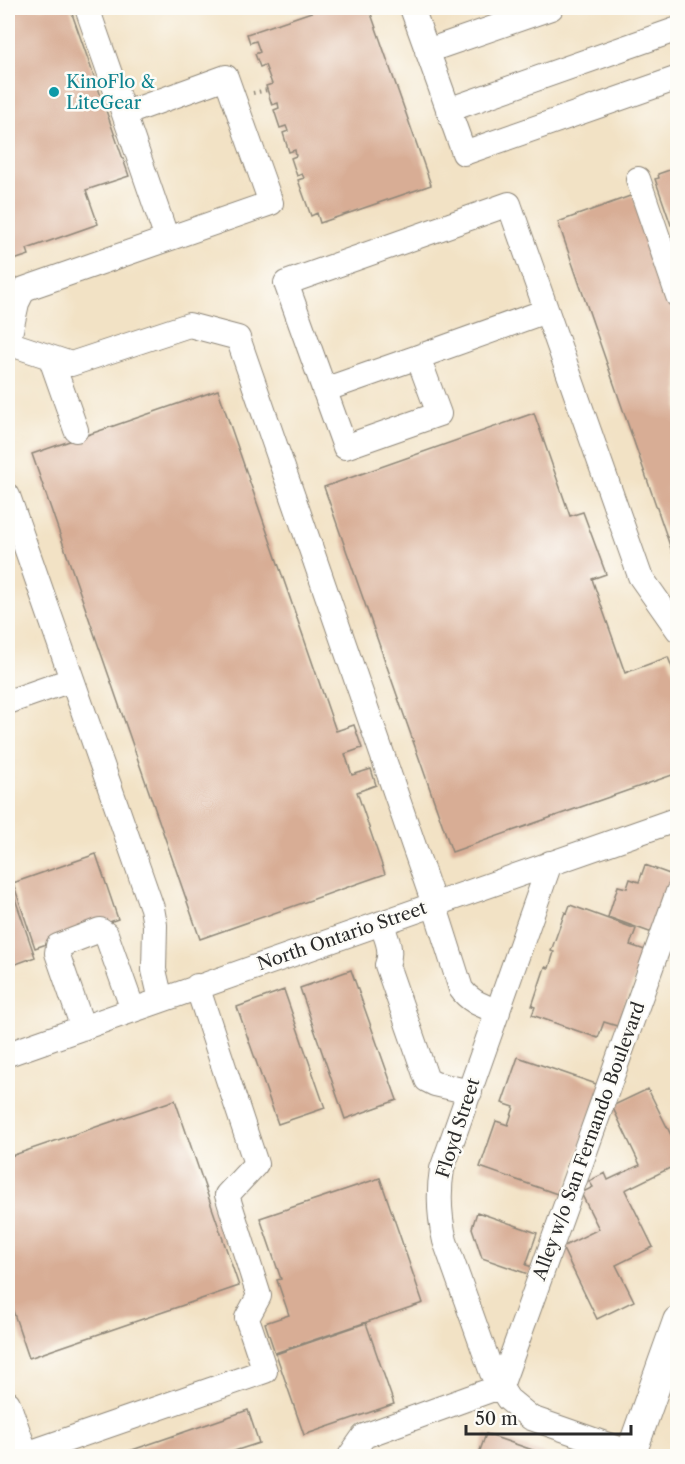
<svg xmlns="http://www.w3.org/2000/svg" width="685" height="1464" font-family="'Libre Caslon Text',serif">
<style>
.building{fill:#d8ad95}
.lines{fill:none;stroke-linecap:round;stroke-linejoin:round}
.minor-casing{stroke:#8e8678;stroke-width:26}
.major-casing{stroke:#8e8678;stroke-width:32}
.path{stroke:#8e8678;stroke-width:4;stroke-dasharray:1.5 4.5;stroke-linecap:butt}
.minor{stroke:#fff;stroke-width:24}
.major{stroke:#fff;stroke-width:30}
.culture-dot{fill:#0f9aa8;stroke:#fdfcf7;stroke-width:2}
.labels{text-anchor:middle;dominant-baseline:central;stroke-width:5;stroke-linejoin:round;paint-order:stroke}
.culture-label{font-size:18px;fill:#0d838f;stroke:#fdfcf7;text-anchor:start}
.street-label{font-size:18px;fill:#2b2b2b;stroke:#fdfcf7}
</style>
<rect width="100%" height="100%" fill="#fdfcf7"/>
<filter id="ink" filterUnits="userSpaceOnUse"><feTurbulence type="fractalNoise" baseFrequency=".0167" numOctaves="2"/><feDisplacementMap in="SourceGraphic" scale="12" xChannelSelector="R" yChannelSelector="G"/><feConvolveMatrix kernelMatrix="1 2 1 2 8 2 1 2 1" color-interpolation-filters="sRGB"/></filter>
<filter id="wash" filterUnits="userSpaceOnUse"><feTurbulence type="fractalNoise" baseFrequency=".008" numOctaves="4" result="noise"/><feDisplacementMap in="SourceGraphic" scale="24" xChannelSelector="R" yChannelSelector="G"/><feGaussianBlur stdDeviation="1.35" result="paint"/><feColorMatrix in="noise" values="0 0 0 0 0 0 0 0 0 0 0 0 0 0 0 0 0 1.4 0 .05"/><feComposite in="paint" operator="in"/></filter>
<g filter="url(#wash)">
<rect width="100%" height="100%" fill="#f2e2c5"/>
<g id="blocks">
<!-- building -->
<path class="building" d="M8 8H70L129 176 86 190 98 224 27 249 29 255 8 262Z
M323 8H369L431 185 320 223 317 213 311 216 298 180 304 178 302 174 297 176 291 158 296 156 295 150 289 152 283 133 288 131 286 126 280 128 274 110 279 108 278 103 272 105 266 86 272 84 265 65 260 67 255 54 260 52 256 41 250 43 247 34Z
M678 167V223L671 225 655 179 659 178 658 174Z
M633 195 678 323 677 566 558 222Z
M218 390 336 731 354 725 362 748 345 754 352 775 371 769 376 785 357 792 385 874 200 939 32 454Z
M534 413 570 516 583 512 606 574 592 579 625 673 668 657 678 683V773L452 852 324 487Z
M96 854 118 919 35 948 13 883Z
M645 865 675 876 655 934 608 917 618 886 627 888 630 879 639 882Z
M11 887 35 957 8 967V888Z
M570 905 636 929 630 945 645 950 617 1026 604 1022 598 1038 532 1015 535 1007 532 1006 545 967 549 968 554 952 551 951 565 912 567 913Z
M351 970 397 1100 345 1119 300 988Z
M284 990 325 1108 278 1124 237 1007Z
M518 1057 602 1086 563 1196 480 1167 496 1121 508 1125 514 1107 502 1103Z
M648 1089 678 1149V1164L625 1190 653 1247 616 1265 634 1301 597 1319 562 1247 599 1229 581 1193 593 1187 589 1181 605 1173 608 1180 640 1165 612 1106Z
M175 1100 239 1286 29 1358 8 1296V1157Z
M380 1178 423 1303 275 1353 265 1323 289 1315 277 1280 281 1279 260 1218Z
M477 1212 537 1233 526 1265 533 1267 531 1275 482 1258 472 1228Z
M366 1323 394 1404 304 1435 276 1354Z
M248 1410 259 1443 219 1456H115Z
M486 1434 550 1456H478Z"/>
</g>
</g>
<g filter="url(#ink)">
<use href="#blocks" fill-opacity="0" stroke="#8e8678" stroke-width="1.5"/>
<g class="lines">
<!-- minor casing -->
<g class="minor-casing">
<path id="minor" d="M87 8 124 114
M412 8 464 153 678 78
M427 51 551 8
M448 110 678 29
M638 179 678 296
M8 343 71 364 189 325 238 338 434 904 461 989C470 1002 484 1006 498 1012
M8 343 17 303 24 289 271 203 226 77 124 114 167 239
M418 357 546 311
M51 359 76 430
M324 390 418 357 439 414 345 447 286 283 509 204 640 576 678 630
M8 496 152 908 155 925 154 970 161 1000
M8 702 71 680
M550 863 442 1169C438 1194 439 1216 445 1241L492 1373 508 1399 531 1418 631 1453
M381 923C386 937 393 950 387 965L427 1080 435 1084 470 1092
M83 1028 57 953 58 946 100 930 106 934 133 1010
M8 1054 678 819
M500 1389 678 892
M8 1403 26 1454 265 1371 247 1318 259 1296 227 1195 256 1164 197 986
M350 1456 364 1436 499 1387"/>
</g>
<!-- major casing -->
<g class="major-casing">
<path id="major" d="M630 1456 678 1321"/>
</g>
<!-- path -->
<path class="path" d="M253 93 267 90"/>
<!-- minor -->
<use href="#minor" class="minor"/>
<!-- major -->
<use href="#major" class="major"/>
</g>
</g>
<!-- markers -->
<circle class="culture-dot" cx="54" cy="92" r="6"/>
<g class="labels">
<!-- culture labels -->
<g class="culture-label">
<text x="66" y="82">KinoFlo &amp;<tspan x="66" dy="21">LiteGear</tspan></text>
</g>
<!-- street labels -->
<g class="street-label">
<text transform="translate(342 936) rotate(-19)">North Ontario Street</text>
<text transform="translate(458 1128) rotate(-72)">Floyd Street</text>
<text transform="translate(589 1141) rotate(-70)">Alley w/o San Fernando Boulevard</text>
</g>
</g>
<!-- margin -->
<rect width="685" height="1464" fill="none" stroke="#fdfcf7" stroke-width="30"/>
<!-- scale -->
<path d="M466 1425v9h165v-9" fill="none" stroke="#2b2b2b" stroke-width="3"/>
<text x="475" y="1425" font-size="18" fill="#2b2b2b" stroke="#fdfcf7" stroke-width="4.5" paint-order="stroke">50 m</text>
</svg>
